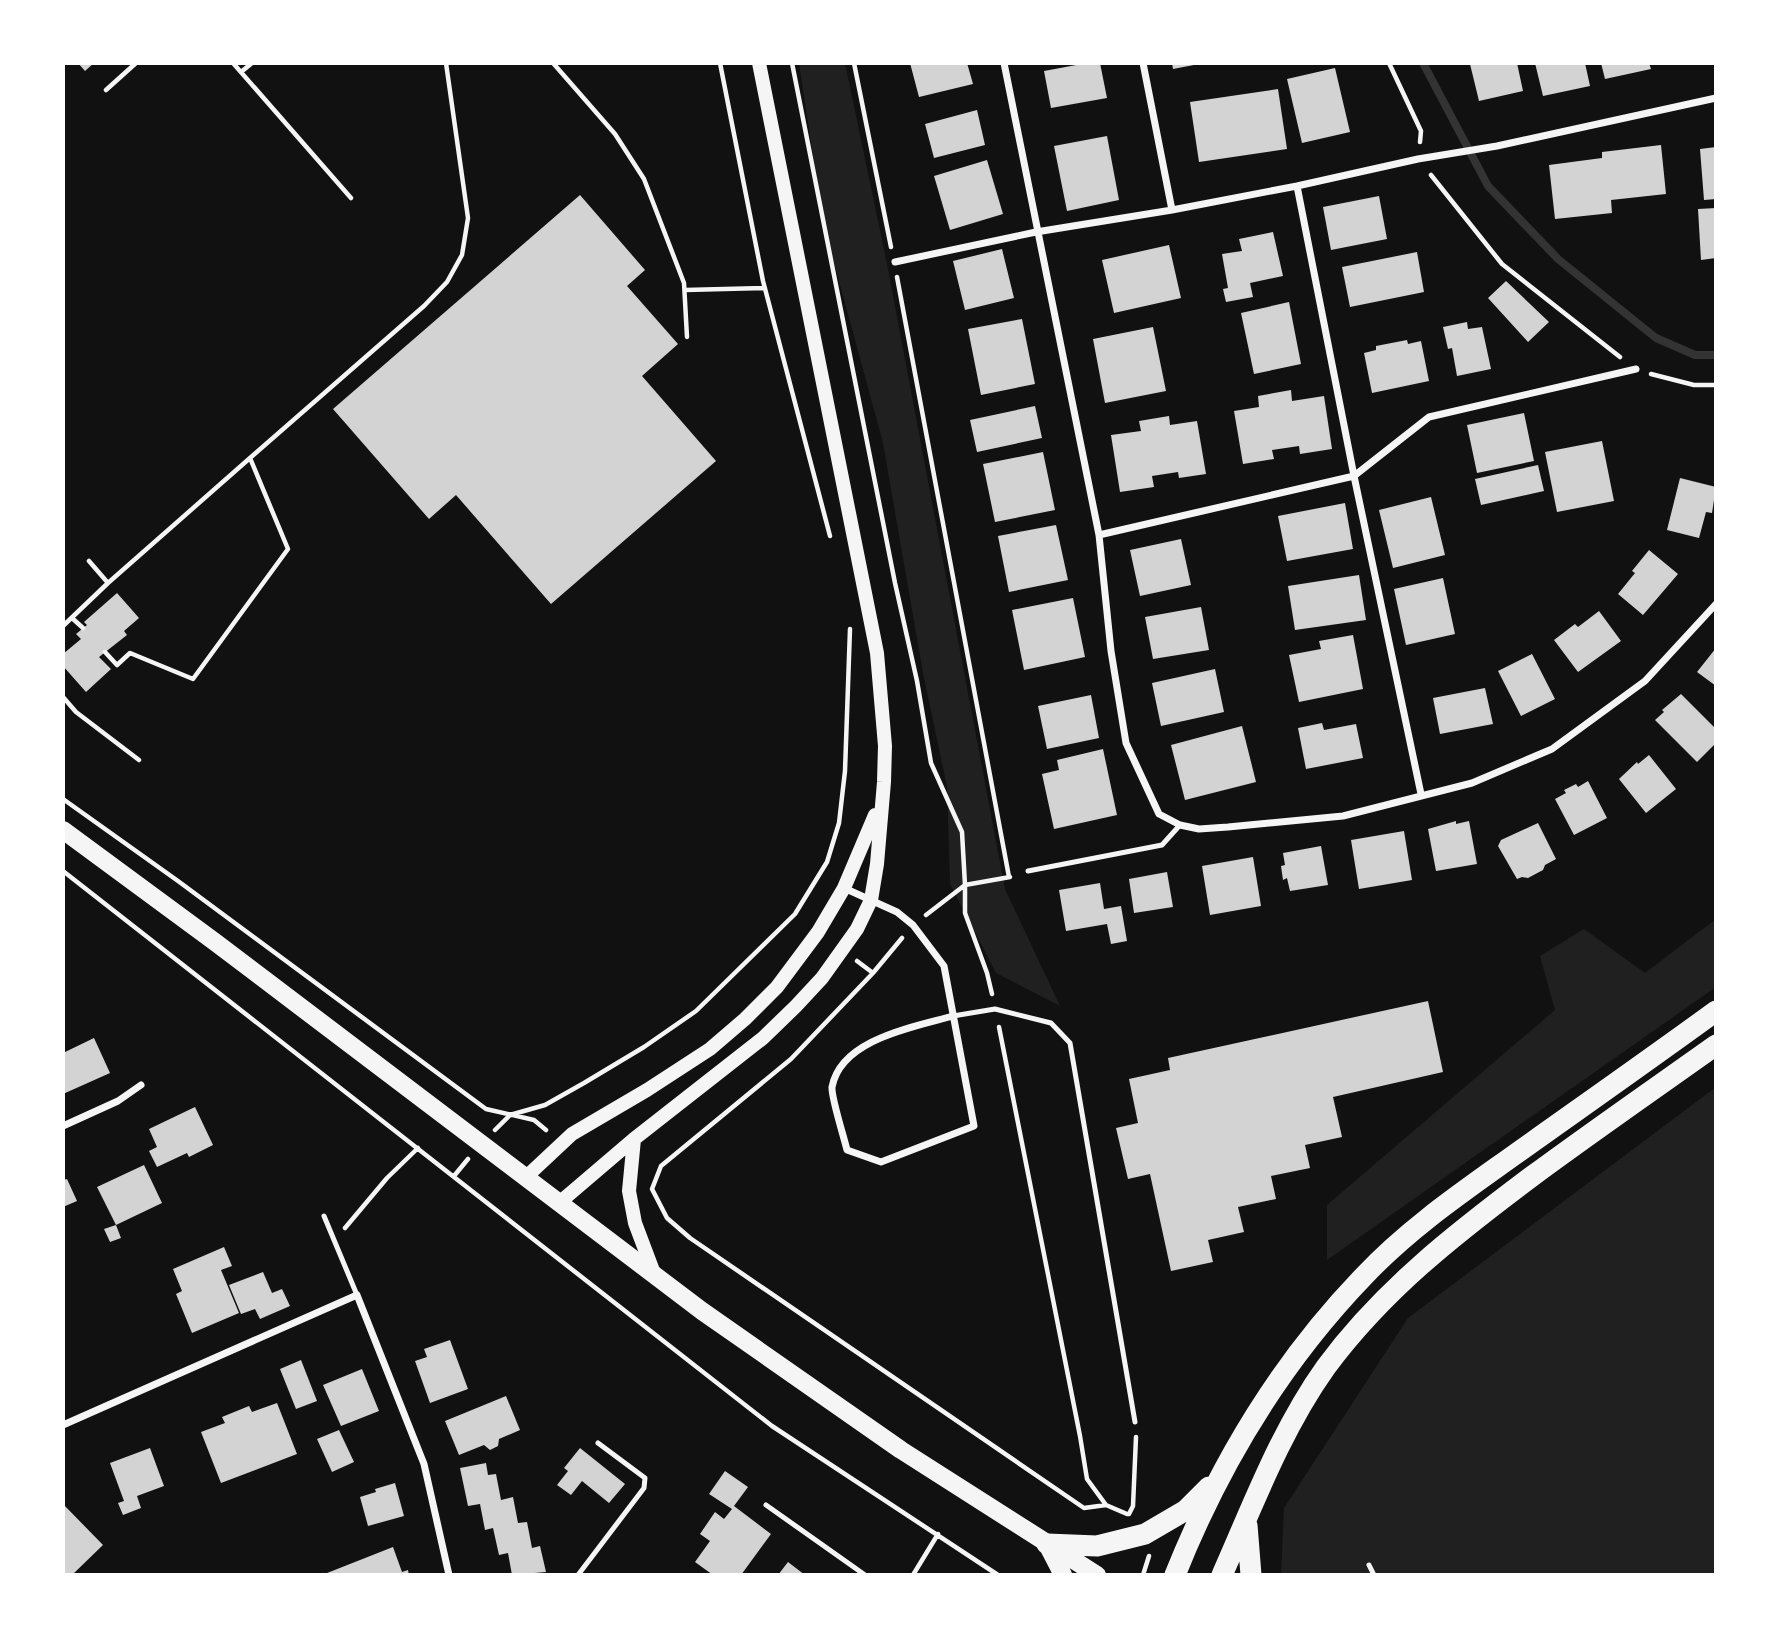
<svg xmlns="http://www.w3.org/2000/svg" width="1779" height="1638" font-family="Spectral,serif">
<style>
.green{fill:#202020}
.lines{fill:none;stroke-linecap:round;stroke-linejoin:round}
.stream{stroke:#333;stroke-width:8}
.building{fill:#d3d3d3}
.path{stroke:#f5f5f5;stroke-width:4.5}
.service{stroke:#f5f5f5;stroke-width:5}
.minor{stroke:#f5f5f5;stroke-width:7}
.secondary{stroke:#f5f5f5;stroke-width:14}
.primary{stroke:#f5f5f5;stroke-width:18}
.motorway{stroke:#f5f5f5;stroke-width:21}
</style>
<rect width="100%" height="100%" fill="#111"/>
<!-- green -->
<path class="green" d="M799 63H845L887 264 1005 889 1060 1006 996 973 950 884 947 787 923 673 883 443 823 222Z
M1716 919V987L1327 1260V1205L1555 1010 1540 956 1584 929 1645 973Z
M1716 1087V1575H1281L1284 1508 1408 1318Z"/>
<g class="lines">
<!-- stream -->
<path class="stream" d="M1423 63 1488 186 1558 259 1656 338 1695 355H1716"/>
</g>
<!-- building -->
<path class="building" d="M78 63H94L85 71Z
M910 63H967L973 84 919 97Z
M1087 63H1100L1107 98 1051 108 1044 71Z
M1172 63H1199V64L1173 69Z
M1474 63H1517L1523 91 1479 101 1470 64Z
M1535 63H1585L1590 86 1543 96Z
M1601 63H1649L1651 69 1605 79Z
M1335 68 1350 132 1302 143 1287 79Z
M1278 89 1287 149 1199 162 1190 102Z
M977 110 985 145 934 158 925 124Z
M1107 136 1119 200 1067 211 1054 146Z
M1661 145 1666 194 1611 200 1612 213 1555 219 1549 165 1602 158V152Z
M1716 147V199L1704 200 1700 149Z
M987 160 1003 214 950 230 934 176Z
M580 195 645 270 627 286 678 344 642 376 716 461 551 604 456 495 429 519 333 409Z
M1379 196 1387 239 1331 250 1323 207Z
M1716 208V258L1701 260 1698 209Z
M1273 232 1283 276 1250 283 1253 297 1226 302 1223 289 1228 288 1222 254 1242 251 1239 239Z
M1169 245 1181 298 1114 313 1102 260Z
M1002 249 1014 298 965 310 953 261Z
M1417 252 1424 292 1350 307 1342 267Z
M1506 281 1549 322 1528 342 1488 298Z
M1289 302 1301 364 1254 374 1241 313Z
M1022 319 1035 384 981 395 968 329Z
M1467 322 1468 329 1482 327 1491 369 1457 376 1452 348 1448 349 1443 327Z
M1153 327 1166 391 1105 403 1093 339Z
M1407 340 1408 344 1421 341 1429 381 1372 393 1364 353 1376 350V346Z
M1291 390 1292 401 1324 396 1332 449 1300 454 1299 446 1272 450 1274 459 1243 464 1234 411 1259 407 1258 396Z
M1035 406 1042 438 977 452 970 420Z
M1524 413 1534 461 1477 473 1467 425Z
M1169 416 1170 425 1197 421 1206 474 1179 478 1178 472 1152 476 1154 487 1120 492 1111 435 1141 431 1139 421Z
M1602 441 1614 501 1557 512 1545 452Z
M1043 452 1055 510 995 522 983 464Z
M1538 465 1544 491 1481 505 1475 479Z
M1680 478 1716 487 1712 513 1706 512 1699 538 1667 530Z
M1431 497 1445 555 1393 568 1379 510Z
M1345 503 1353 549 1287 561 1278 516Z
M1056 525 1068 580 1009 592 998 536Z
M1181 539 1191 585 1140 596 1130 550Z
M1649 550 1678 574 1643 615 1618 594 1635 573 1632 571Z
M1359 575 1366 620 1295 630 1288 586Z
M1443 578 1455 634 1406 645 1394 589Z
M117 593 139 618 124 631 127 635 99 657 111 669 86 692 63 666V654L81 639 76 634 87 625 84 622Z
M1073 598 1085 657 1024 670 1012 610Z
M1201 607 1209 650 1153 659 1145 617Z
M1599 611 1621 641 1578 672 1554 640 1575 624 1578 627Z
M1353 635 1363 689 1299 702 1289 655 1321 649 1319 641Z
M1716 648V686L1697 672Z
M1532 654 1555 699 1521 716 1498 671Z
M1215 669 1224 712 1161 726 1152 683Z
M1485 688 1493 724 1440 734 1433 698Z
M1681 694 1716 729V743L1697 762 1655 720 1664 712 1662 710Z
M1091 695 1099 738 1047 749 1038 706Z
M1322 723 1324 730 1356 724 1363 758 1306 769 1298 728Z
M1242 726 1256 782 1185 800 1171 745Z
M1103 749 1117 815 1054 829 1042 774 1059 770 1057 760Z
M1649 755 1676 789 1646 813 1619 779 1637 762 1638 764Z
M1588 781 1607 818 1574 835 1555 799 1566 793 1564 790 1576 784 1578 787Z
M1456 821V824L1469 821 1477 864 1436 871 1428 829Z
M1538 823 1556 859 1545 865 1543 870 1528 878 1522 877 1517 879 1498 846 1501 840Z
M1404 831 1412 880 1359 889 1351 840Z
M1321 846 1328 885 1290 891 1287 878 1283 880 1281 866 1285 865 1283 853Z
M1253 857 1261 906 1210 915 1202 866Z
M1167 872 1173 907 1134 913 1129 879Z
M1100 883 1104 909 1121 906 1127 941 1111 944 1107 924 1066 931 1059 890Z
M1428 1001 1443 1072 1333 1097 1342 1137 1305 1145 1310 1168 1271 1176 1276 1199 1238 1207 1244 1232 1208 1240 1213 1262 1171 1271 1150 1174 1128 1179 1116 1128 1138 1123 1129 1079 1170 1070 1168 1058Z
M94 1038 110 1073 63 1094V1053Z
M195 1107 213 1145 189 1157 187 1153 157 1167 149 1151 157 1147 149 1129Z
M144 1165 162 1203 116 1225 97 1187Z
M67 1179 77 1201 63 1207V1180Z
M116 1225 121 1238 110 1242 104 1229Z
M224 1247 232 1266 221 1270 239 1313 192 1333 176 1294 182 1291 173 1269Z
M263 1272 272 1293 282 1289 290 1306 260 1319 255 1309 241 1314 229 1285Z
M450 1340 468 1389 430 1403 415 1361 427 1357 424 1349Z
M301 1360 317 1401 296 1409 280 1369Z
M362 1369 379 1411 341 1426 323 1385Z
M506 1396 520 1430 499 1439 498 1446 490 1450 484 1445 459 1455 445 1421Z
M277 1403 297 1454 221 1483 201 1432 225 1423 222 1417 249 1406 252 1412Z
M339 1430 354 1462 332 1472 317 1439Z
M150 1448 164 1486 137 1496 141 1508 123 1515 118 1503 124 1501 110 1463Z
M580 1448 625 1484 609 1503 582 1481 571 1495 557 1485 568 1471 564 1468Z
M486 1463 488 1475 496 1474 501 1500 513 1497 518 1523 527 1522 532 1548 540 1546 546 1572 512 1575 508 1553 499 1555 493 1528 485 1530 480 1504 468 1506 460 1468Z
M725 1471 748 1487 734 1506 771 1534 741 1575H713L695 1562 710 1541 700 1534 715 1512 724 1519 732 1509 709 1494Z
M395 1483 404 1516 368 1526 360 1497 376 1492 375 1489Z
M63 1504 103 1545 72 1575 63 1574Z
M393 1547 402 1572 408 1570 409 1575H322Z
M788 1562 805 1575H778Z"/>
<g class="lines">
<!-- path -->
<path class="path" d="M233 63 351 198
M553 63 615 134 644 179 684 283 687 337
M720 63 763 281 830 536
M792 63 895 583 917 681 931 763 962 832 965 885 926 915
M854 63 891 247
M1389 63 1421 131 1420 142
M241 72 252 63
M106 90 136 63
M1431 175 1502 264 1620 357
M897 277 1009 877
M685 290 765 288
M1651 374 1694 385H1716
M89 561 108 583
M72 618 83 628
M63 626 108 583 250 458
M105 652 117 665 130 653 193 679 288 549 250 458 424 306 447 282 462 255 468 218 446 63
M63 697 76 712 139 760
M63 799 178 881 486 1109 534 1120 546 1130
M63 871 772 1426 998 1575
M902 938 873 973 791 1059 661 1166 652 1189 667 1218 690 1238 1084 1508 1106 1505 1127 1514
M857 961 873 973
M992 994 987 973 965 913V885L1010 877
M999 1027 1080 1436 1087 1479 1106 1505
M495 1130 510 1115 545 1105 584 1083 644 1047 696 1011 795 914 827 862 839 823 845 771 850 629
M454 1176 468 1159
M345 1228 387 1178 418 1148
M1129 1514 1133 1506 1136 1437
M913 1575 938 1534
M1143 1575 1149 1556"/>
<!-- service -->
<path class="service" d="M1028 871 1162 845 1180 825
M953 1016 995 1009 1051 1023 1070 1043 1135 1422
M324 1216 357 1295
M766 1505 865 1575
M1369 1565 1374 1575
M578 1575 644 1488 645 1478 598 1443"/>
<!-- minor -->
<path class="minor" d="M1004 63 1099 535 1111 651 1126 743 1159 814 1180 825 1199 829 1228 827 1343 816 1472 783 1552 749 1645 681 1716 604
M1143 63 1172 210
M1297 186 1354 476 1421 794
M895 262 1036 232 1172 210 1297 186 1418 159 1497 146 1716 98
M1099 535 1354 476 1429 417 1636 369
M844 888 897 912 913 925 944 966 974 1126 881 1162 847 1150C844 1137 831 1097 832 1087 841 1039 914 1027 953 1016
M63 1126 118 1101 141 1085
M63 1425 357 1295 424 1464 449 1575"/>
<!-- secondary -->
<path class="secondary" d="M634 1139 629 1191 635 1223 655 1276
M525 1178 572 1134 647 1090 710 1049 745 1019 777 987 818 932 844 888 875 815
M559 1203 634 1139 763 1038 796 1006 822 978 857 929 871 900 877 864 884 782 885 746 877 653 759 63"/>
<!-- primary -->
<path class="primary" d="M63 830 215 942 702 1311 901 1450 1097 1575
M1047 1544 1063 1575"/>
<!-- motorway -->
<path class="motorway" d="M1247 1525 1251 1575
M1047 1544 1097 1546 1145 1534 1186 1510 1209 1487
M1175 1575C1219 1465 1282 1361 1364 1276 1409 1228 1464 1191 1517 1153 1583 1106 1650 1059 1716 1011
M1222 1575C1253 1505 1281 1430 1326 1367 1383 1290 1455 1234 1531 1177 1592 1132 1654 1089 1716 1045"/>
</g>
<!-- border -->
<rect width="1779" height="1638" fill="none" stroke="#ffffff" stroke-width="130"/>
</svg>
